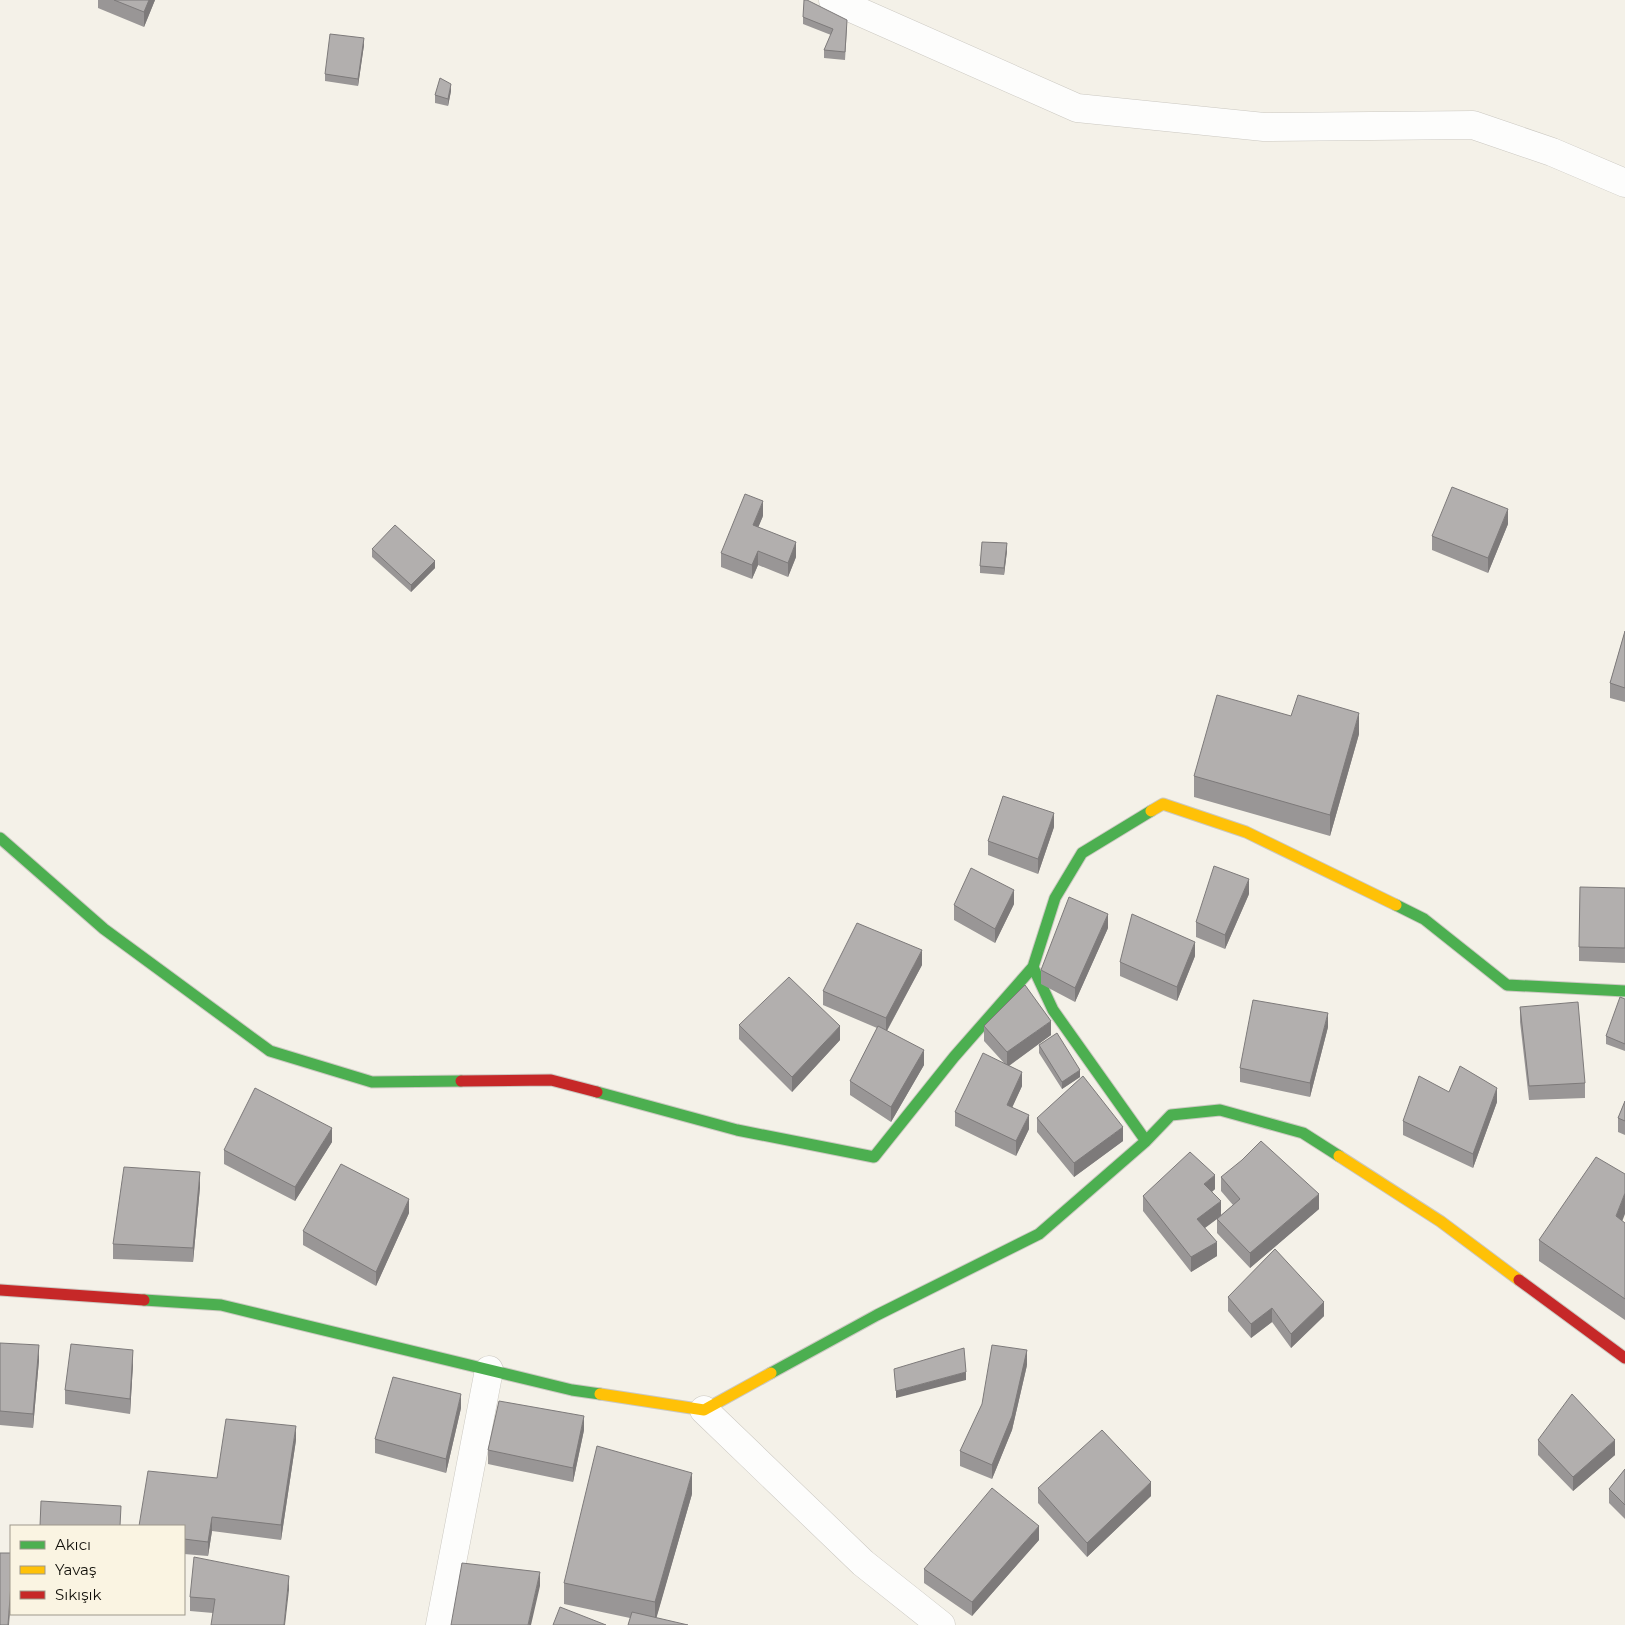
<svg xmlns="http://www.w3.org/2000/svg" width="1625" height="1625" font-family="Montserrat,sans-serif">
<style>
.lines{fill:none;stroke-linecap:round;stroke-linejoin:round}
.street-casing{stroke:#cbc8c1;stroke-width:29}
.fast-casing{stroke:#cbc8c1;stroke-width:13}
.slow-casing{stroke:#cbc8c1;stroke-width:13}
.jam-casing{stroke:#cbc8c1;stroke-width:13}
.street{stroke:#fdfdfc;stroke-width:28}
.fast{stroke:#4caf50;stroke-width:11}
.slow{stroke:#ffc107;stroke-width:11}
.jam{stroke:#c62828;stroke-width:11}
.wall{fill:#999696}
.shaded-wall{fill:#7d7a7a}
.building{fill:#b2afae;stroke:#7d7a7a}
</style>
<rect width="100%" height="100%" fill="#f4f1e8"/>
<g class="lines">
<!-- street casing -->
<g class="street-casing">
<path id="street" d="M833 0 1077 108 1264 127 1473 125 1552 152 1625 183
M704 1410 863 1563 941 1625
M440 1625 489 1370"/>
</g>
<!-- fast casing -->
<g class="fast-casing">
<path id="fast" d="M0 838 104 929 270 1051 372 1082 461 1081
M1396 905 1424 919 1507 985 1625 991
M597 1092 737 1130 874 1157 954 1057 1033 967
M1146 1141 1053 1010 1033 967 1055 898 1082 853 1151 811
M144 1300 221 1305 572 1390 600 1394
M771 1373 877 1315 1039 1234 1146 1141 1171 1115 1220 1110 1303 1133 1339 1156"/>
</g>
<!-- slow casing -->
<g class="slow-casing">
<path id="slow" d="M1151 811 1163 804 1246 832 1396 905
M1339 1156 1440 1221 1519 1280
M600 1394 704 1410 771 1373"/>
</g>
<!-- jam casing -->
<g class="jam-casing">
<path id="jam" d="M461 1081 551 1080 597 1092
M1519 1280 1625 1358
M0 1290 144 1300"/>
</g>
<!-- street -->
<use href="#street" class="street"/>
<!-- fast -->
<use href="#fast" class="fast"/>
<!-- slow -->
<use href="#slow" class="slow"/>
<!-- jam -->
<use href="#jam" class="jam"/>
</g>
<!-- wall -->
<path class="wall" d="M98 0H155L144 27 98 8Z
M803 17 847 27 845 60 824 58V50L831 35 803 24Z
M364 45 358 86 325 81V74Z
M451 91 448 106 435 103V95Z
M763 516 758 527 796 557 788 577 758 565 752 579 721 567V553Z
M1508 524 1488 573 1432 550V536Z
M372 549 435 568 411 592 372 557Z
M1007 551 1004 575 980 573V566Z
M1625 631V702L1610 698V683Z
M1291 716 1359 734 1330 836 1194 797V776Z
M1054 827 1038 874 988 855V841Z
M1625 888V963L1579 961V947Z
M1249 894 1225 949 1196 937V922Z
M1014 904 995 943 954 920V905Z
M1108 928 1075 1002 1041 984V970Z
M1195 956 1177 1001 1120 976V962Z
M922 965 887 1031 924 1065 891 1122 850 1095V1081L877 1028 823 1005V991Z
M1625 999V1051L1606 1044V1036Z
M1520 1007 1585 1083V1098L1529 1100 1520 1022Z
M739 1025 840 1040 792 1092 739 1039Z
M984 1026 1051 1035 1009 1066 1022 1086 1012 1107 1029 1129 1016 1156 955 1126V1112L1004 1063 984 1041Z
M1328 1027 1310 1097 1240 1082V1068Z
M1039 1045 1080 1077 1062 1089 1039 1053Z
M1449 1092 1497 1102 1473 1168 1403 1135V1121Z
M1625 1101V1135L1618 1132V1118Z
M1037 1118 1123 1141 1074 1177 1037 1132Z
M332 1142 295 1201 224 1164V1150Z
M1221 1177 1319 1209 1250 1268 1217 1233V1219L1218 1218 1204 1228 1217 1256 1191 1272 1143 1211V1196L1215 1189 1212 1192 1221 1215 1233 1205 1221 1191Z
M200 1187 193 1262 113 1259V1244Z
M409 1213 376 1286 303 1245V1231Z
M1625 1223V1320L1539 1261V1240Z
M1228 1297 1324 1316 1291 1348 1272 1322 1251 1338 1228 1311Z
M0 1343 39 1360 33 1428 0 1425Z
M133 1364 130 1414 65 1404V1390Z
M1027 1365 1012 1430 992 1479 960 1466V1451Z
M461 1408 446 1473 375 1453V1439Z
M584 1430 573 1482 488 1464V1450Z
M296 1440 281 1540 212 1531 208 1556 184 1554V1526L217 1478Z
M1538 1440 1615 1455 1573 1491 1538 1455Z
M1625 1469V1519L1609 1503V1489Z
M1038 1488 1151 1496 1087 1557 1038 1503Z
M692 1494 656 1618H630L564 1604V1583Z
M1039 1540 972 1616 924 1583V1569Z
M289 1590 213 1613 190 1611V1597Z"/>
<!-- shaded-wall -->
<path class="shaded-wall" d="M149 0H155L144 27V12Z
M364 38V45L358 86V79Z
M451 84V91L448 106V99Z
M763 501V516L753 540V525Z
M1508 509V524L1488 573V558Z
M796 542V557L788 577V563Z
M1007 543V551L1004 575V568Z
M758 551V565L752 579V565Z
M435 561V568L411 592V585Z
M1359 713V734L1330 836V815Z
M1054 813V827L1038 874V859Z
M1249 879V894L1225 949V935Z
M1014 890V904L995 943V929Z
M1108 914V928L1075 1002V988Z
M1195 942V956L1177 1001V987Z
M922 950V965L886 1032V1018Z
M1328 1013V1027L1310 1097V1083Z
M1051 1021V1035L1007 1067V1052Z
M840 1026V1040L792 1092V1077Z
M924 1050V1065L891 1122V1107Z
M1080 1070V1077L1062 1089V1082Z
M1022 1072V1086L1007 1119V1105Z
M1497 1088V1102L1473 1168V1154Z
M1029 1115V1129L1016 1156V1141Z
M1123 1127V1141L1074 1177V1163Z
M332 1128V1142L295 1201V1187Z
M200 1172V1187L193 1262V1248Z
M1215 1175V1189L1204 1198V1184Z
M1625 1193V1214L1616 1237V1216Z
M1319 1194V1209L1250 1268V1253Z
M409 1199V1213L376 1286V1272Z
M1221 1201V1216L1197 1234V1219Z
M1217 1242V1256L1191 1272V1257Z
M1324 1302V1316L1291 1348V1334Z
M1272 1308V1322L1251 1338V1324Z
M39 1345V1360L33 1428V1414Z
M133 1350V1364L130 1414V1399Z
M1027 1350V1365L1012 1430 992 1479V1465Z
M966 1372V1380L896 1398V1391Z
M461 1394V1408L446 1473V1459Z
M584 1416V1430L573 1482V1468Z
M296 1426V1440L281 1540V1525Z
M1615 1440V1455L1573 1491V1477Z
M692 1473V1494L655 1623V1602Z
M1151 1482V1496L1087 1557V1543Z
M212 1517V1531L208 1556V1542Z
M1039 1526V1540L972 1616V1602Z
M540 1572V1586L531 1625H528Z
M289 1576V1590L285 1625H284Z
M11 1584V1599L9 1625H8Z"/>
<!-- building -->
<path class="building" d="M114 0H149L144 12Z
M804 0H807L847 20 845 52 824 50 833 29 803 17Z
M330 34 364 38 358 79 325 74Z
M440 78 451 84 448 99 435 95Z
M1452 487 1508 509 1488 558 1432 536Z
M745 494 763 501 753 525 796 542 788 563 758 551 752 565 721 553Z
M395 525 435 561 411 585 372 549Z
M982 542 1007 543 1004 568 980 566Z
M1625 631V688L1610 683Z
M1217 695 1291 716 1298 695 1359 713 1330 815 1194 776Z
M1003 796 1054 813 1038 859 988 841Z
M1214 866 1249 879 1225 935 1196 922Z
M971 868 1014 890 995 929 954 905Z
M1580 887 1625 888V948L1579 947Z
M1069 897 1108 914 1075 988 1041 970Z
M1132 914 1195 942 1177 987 1120 962Z
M857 923 922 950 886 1018 823 991Z
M789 977 840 1026 792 1077 739 1025Z
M1025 985 1051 1021 1007 1052 984 1026Z
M1620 997 1625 999V1044L1606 1036Z
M1253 1000 1328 1013 1310 1083 1240 1068Z
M1578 1002 1585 1083 1529 1086 1520 1007Z
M878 1026 924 1050 891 1107 850 1081Z
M1057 1033 1080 1070 1062 1082 1039 1045Z
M983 1053 1022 1072 1007 1105 1029 1115 1016 1141 955 1112Z
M1460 1066 1497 1088 1473 1154 1403 1121 1419 1076 1449 1092Z
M1083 1076 1123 1127 1074 1163 1037 1118Z
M255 1088 332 1128 295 1187 224 1150Z
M1625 1101V1121L1618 1118Z
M1261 1141 1319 1194 1250 1253 1217 1219 1240 1199 1221 1177 1242 1160Z
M1190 1152 1215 1175 1204 1184 1221 1201 1197 1219 1217 1242 1191 1257 1143 1196Z
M1596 1157 1625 1174V1193L1616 1216 1625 1223V1299L1539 1240Z
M341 1164 409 1199 376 1272 303 1231Z
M124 1167 200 1172 193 1248 113 1244Z
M1275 1249 1324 1302 1291 1334 1272 1308 1251 1324 1228 1297Z
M0 1343 39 1345 33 1414 0 1411Z
M71 1344 133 1350 130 1399 65 1390Z
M992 1345 1027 1350 1012 1416 992 1465 960 1451 982 1404Z
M964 1348 966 1372 896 1391 894 1369Z
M393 1377 461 1394 446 1459 375 1439Z
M1572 1394 1615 1440 1573 1477 1538 1440Z
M499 1401 584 1416 573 1468 488 1450Z
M226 1419 296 1426 281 1525 212 1517 208 1542 184 1539V1526H139L148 1471 217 1478Z
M1102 1430 1151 1482 1087 1543 1038 1488Z
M597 1446 692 1473 655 1602 564 1583Z
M1625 1469V1505L1609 1489Z
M992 1488 1039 1526 972 1602 924 1569Z
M41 1501 121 1506 120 1526H40Z
M0 1553H11V1584L8 1625H0Z
M194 1557 289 1576 284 1625H211L215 1599 190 1597Z
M462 1563 540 1572 528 1625H451Z
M560 1607 606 1625H553Z
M632 1612 688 1625H628Z"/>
<!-- legend -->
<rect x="10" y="1525" width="175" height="90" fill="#faf4e2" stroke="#9d988b"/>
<rect x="20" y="1541" width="25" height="8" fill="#4caf50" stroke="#9d988b"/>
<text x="55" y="1550" font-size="15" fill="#110f09">Akıcı</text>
<rect x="20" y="1566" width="25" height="8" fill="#ffc107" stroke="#9d988b"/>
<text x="55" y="1575" font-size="15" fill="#110f09">Yavaş</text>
<rect x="20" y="1591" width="25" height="8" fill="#c62828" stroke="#9d988b"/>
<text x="55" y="1600" font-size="15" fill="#110f09">Sıkışık</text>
</svg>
